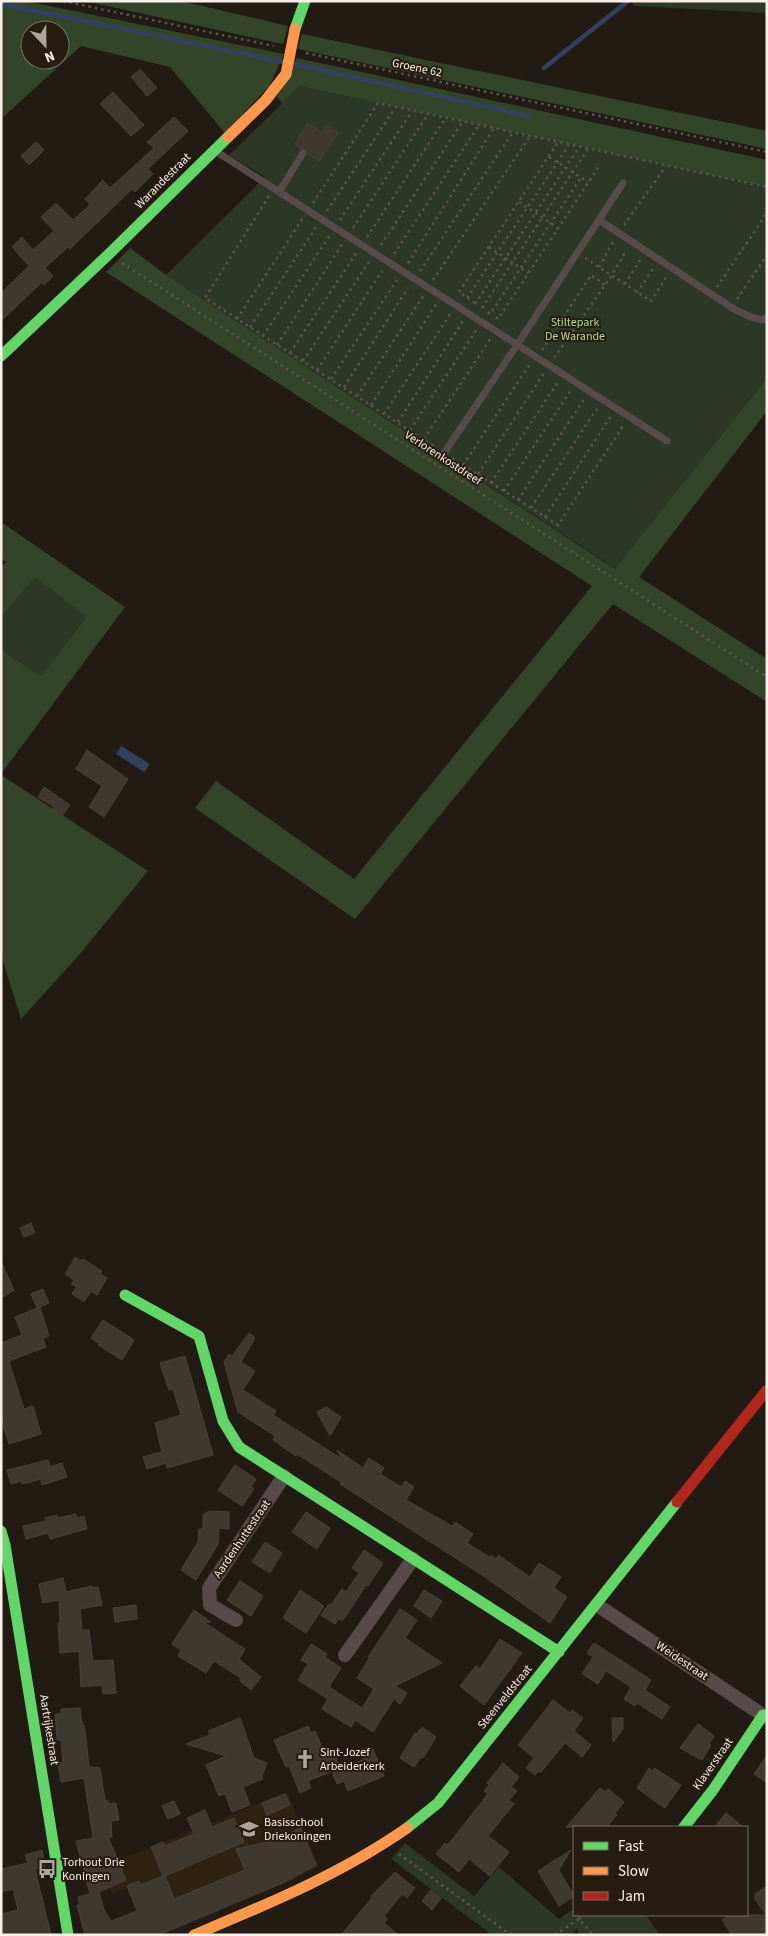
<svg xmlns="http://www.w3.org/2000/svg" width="768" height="1936" font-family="'Source Sans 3',sans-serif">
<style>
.built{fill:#2f2211}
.green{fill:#2c3725}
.forest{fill:#334529;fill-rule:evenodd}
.water{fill:#34415e}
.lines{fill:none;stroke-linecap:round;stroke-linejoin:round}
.stream{stroke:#34415e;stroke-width:4.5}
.building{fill:#3f382e;stroke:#47423c}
.path{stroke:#5c5251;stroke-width:2.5;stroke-dasharray:2.5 4;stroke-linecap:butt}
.lane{stroke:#564a4b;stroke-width:7}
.street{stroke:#564a4b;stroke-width:14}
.fast{stroke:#63d668;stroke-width:11}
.slow{stroke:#ff974d;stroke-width:11}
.jam{stroke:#b3261e;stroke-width:11}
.slow-bridge{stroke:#ff974d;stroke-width:11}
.labels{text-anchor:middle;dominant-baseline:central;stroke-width:4;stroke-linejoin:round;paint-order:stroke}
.street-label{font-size:12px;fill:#f9f1e9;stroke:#261c0f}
.park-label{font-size:12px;fill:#b1d89f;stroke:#261c0f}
.poi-label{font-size:12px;fill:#f9f1e9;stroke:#261c0f;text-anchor:start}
</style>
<rect width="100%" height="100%" fill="#211b14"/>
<!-- built -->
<path class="built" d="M287 1792 319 1866 292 1880 163 1935H161L141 1883 112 1894 101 1867Z"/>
<!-- green -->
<path class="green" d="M631 1H767V13L634 6Z
M300 86 767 187V378L616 569 166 275 265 177 229 155Z
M35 576 88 617 41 676 1 650V617Z
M405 1843 474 1896 499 1867 559 1919 574 1909V1915H646L660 1935H580L577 1929 572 1935H492L391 1859Z"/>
<!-- forest -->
<path class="forest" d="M1 1H25L284 54 270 85 225 133 170 67 81 46 1 119ZM30 30H60V60H30Z
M84 1H181L288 26 283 44Z
M302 34 767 131V149L298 49Z
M297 58 767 160V187L300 86 282 103 277 97Z
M130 248 166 275 615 569 767 378V411L639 577 767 659V702L613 604 355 919 195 808 216 781 354 879 592 586 106 272Z
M1 522 125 607 1 774V650L41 676 87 617 35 577 1 617V567L6 562 1 558Z
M1 775 148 871 79 955 21 1019 1 955Z"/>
<!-- water -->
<path class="water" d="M121 746 150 764 144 772 116 754Z"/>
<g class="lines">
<!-- stream -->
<path class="stream" d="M1 4 284 62
M294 64 529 116
M544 68 628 1"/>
</g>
<!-- building -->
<path class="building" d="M140 69 157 88 147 96 131 77Z
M113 92 144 125 131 136 100 104Z
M174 117 188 131 148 169 153 174 135 192 132 189 70 249 68 247 45 268 53 276 44 285 42 282 1 321V293L29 266 12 247 22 237 33 250 54 231 41 217 56 203 73 220 90 205 85 199 103 180 110 188 154 148 147 142Z
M308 123 322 133 327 125 338 133 319 161 308 154 306 149 300 148 295 144Z
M36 142 44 150 29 165 21 156Z
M87 750 128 779 104 817 89 807 102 786 76 769Z
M44 787 70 805 62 816 52 810 54 807 38 797Z
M31 1223 35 1233 24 1237 20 1228Z
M75 1257 81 1261 83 1259 102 1271 100 1274 107 1278 97 1295 91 1291 84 1302 72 1294 77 1287 71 1284 74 1280 65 1274Z
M1 1261 14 1290 1 1298Z
M43 1289 49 1303 37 1308 31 1294Z
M40 1307 49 1336 43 1339 46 1347 9 1361 24 1409 33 1406 41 1434 9 1444 1 1419V1343L22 1335 15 1317Z
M103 1320 134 1340 122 1360 98 1345 100 1344 91 1338Z
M249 1333 255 1338 241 1362 255 1371 243 1390 276 1411 273 1415 342 1459 337 1450 363 1468 369 1458 384 1468 380 1474 401 1487 405 1481 414 1487 406 1500 452 1526 455 1522 473 1534 467 1543 489 1557 491 1555 496 1559 498 1555 530 1577 539 1563 561 1577 554 1588 567 1597 550 1623 482 1575 340 1484 341 1482 297 1454 296 1456 283 1447 273 1440 275 1436 238 1412 224 1362 229 1354 232 1356Z
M185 1356 213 1455 167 1468 166 1463 147 1469 143 1457 162 1452 155 1423 181 1415 173 1389 169 1390 160 1363Z
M326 1407 341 1417 330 1436 317 1412Z
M48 1460 50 1467 62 1463 67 1477 42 1485 41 1479 22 1484 21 1481 11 1484 7 1470Z
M235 1465 256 1479 251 1487 254 1489 242 1506 218 1490Z
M209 1511 229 1512V1529L219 1528 218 1544 196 1580 181 1570 198 1542 199 1529H203V1515Z
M306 1512 330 1528 317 1549 292 1532Z
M76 1514 77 1518 84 1516 87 1529 50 1539 48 1533 26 1539 23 1526 46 1521 45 1518 57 1515 58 1518Z
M265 1542 282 1553 270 1573 252 1562Z
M364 1550 383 1563 368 1586 366 1585 346 1616 342 1621 339 1619 335 1624 321 1615 329 1604 331 1605 342 1589 346 1592 359 1573 352 1568Z
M63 1578 66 1592 92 1586 93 1588 98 1587 102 1605 80 1609 82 1630H89L93 1661 113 1660 116 1693 103 1694 102 1685 81 1687 79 1651 60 1653 58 1623H60L59 1600 43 1603 39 1584Z
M240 1581 263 1596 251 1616 227 1600Z
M300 1590 324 1606 306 1633 283 1618Z
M424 1590 442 1601 431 1618 414 1606Z
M136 1605 137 1619 115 1622 113 1608Z
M400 1609 417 1620 405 1638 442 1663 395 1686 407 1693 400 1704 394 1699 373 1732 355 1720 351 1727 322 1709 328 1699 298 1680 308 1664 301 1660 311 1644 327 1654 325 1657 341 1668 329 1687 362 1708 374 1689 357 1678 370 1657H368Z
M194 1610 211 1622 205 1623 245 1649 239 1659 261 1677 251 1690 239 1680 241 1678 214 1661 206 1673 178 1656 181 1650 172 1644Z
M500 1639 522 1653 484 1705 460 1686 476 1666 480 1669Z
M594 1643 651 1680 645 1690 670 1707 662 1719 637 1703 635 1706 624 1699 631 1687 606 1671 598 1684 582 1674 593 1657 587 1653Z
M553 1700 570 1713 572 1710 583 1718 574 1731 591 1745 582 1757 565 1743 541 1772 539 1771 535 1775 526 1768 534 1758 518 1745Z
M80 1708 82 1725H84L86 1738 89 1767 100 1768 105 1801H108V1804L116 1803 119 1820 111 1821 112 1837H108L126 1880 99 1892 104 1910 111 1921 137 1911 127 1886 139 1881 141 1885 163 1876 151 1847 163 1842 165 1846 194 1834 187 1818 205 1810 212 1827 234 1818 244 1842 165 1876 174 1899 245 1870 236 1849 272 1841 301 1828 316 1865 287 1881 261 1892 158 1935H85L77 1905H80L78 1897 90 1894 76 1841 93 1838 84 1778 61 1782 58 1763 63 1762 61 1740H57L55 1714H61V1709Z
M240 1718 254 1758 267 1763 262 1776 263 1779 243 1787 250 1805 232 1812 225 1794 219 1796 206 1765 226 1756 186 1744 210 1735 208 1731Z
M612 1718H623V1729L613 1742Z
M698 1724 714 1736 709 1744 711 1745 702 1760 680 1748Z
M308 1726 311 1733 315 1731 325 1754 333 1750 340 1768 308 1781 311 1788 300 1793 289 1766 286 1767 274 1740Z
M422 1727 436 1737 423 1758 421 1757 414 1767 400 1758 415 1733 417 1734Z
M373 1749 384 1776 348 1791 344 1781 337 1784 332 1772 365 1759 362 1753Z
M767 1755V1783L754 1774Z
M503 1763 519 1777 511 1787 517 1791 509 1800 514 1804 488 1836 509 1852 490 1876 469 1859 459 1872 436 1854 445 1843 448 1845 488 1794 484 1791 489 1785 487 1783Z
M649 1768 652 1771 654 1768 681 1785 665 1808 637 1788Z
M600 1788 606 1792 608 1789 624 1802 615 1813 617 1815 607 1827H566Z
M285 1794 290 1805 267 1815 262 1803Z
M174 1801 180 1814 168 1819 162 1806Z
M726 1813 743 1827H715Z
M42 1850 45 1867 35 1869 51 1935H1V1914L18 1910 13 1889 1 1892V1869L28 1863 25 1855Z
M571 1850 559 1870 574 1896 559 1906 538 1871Z
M395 1872 415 1888 407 1898 402 1894 384 1916 387 1919 384 1923 398 1935H341L372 1898 371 1896Z
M767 1886V1935H732L722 1920 729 1915H766L755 1899V1894Z
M431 1890 441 1898 432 1910 422 1901Z"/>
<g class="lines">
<!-- path -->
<path class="path" d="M63 1 274 46
M306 53 767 152
M549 157 588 182
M269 196 205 298 435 447
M519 202 558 228
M313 203 378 103 767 187
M327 211 395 108
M340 220 412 111
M624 225 666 166
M353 228 428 114
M367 237 445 119
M381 245 463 121
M489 247 528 273
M394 254 479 125
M585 258 651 301 667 276
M122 263 767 677
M408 263 494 128
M599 267 613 242
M420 271 513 132
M433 280 530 136
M625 284 640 260
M717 287 767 213
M637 293 654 267
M467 298 569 145
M737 299 767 255
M475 303 459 292 558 142
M475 304 579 147
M482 308 588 149
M488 312 490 314 581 178
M496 317 498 319 600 165
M237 319 303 218
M250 327 317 226
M263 336 330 235
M277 345 343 243
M542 350 591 275 605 285
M290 353 357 252
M554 358 612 275 626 251
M303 361 369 262
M317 370 382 271
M331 379 397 280
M344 387 408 288
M357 396 424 295
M371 405 437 303
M384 414 451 313
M398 422 463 321
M410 430 477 329
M424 439 491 338
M452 458 558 525 623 426
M463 465 530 364
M478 474 544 373
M491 483 558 382
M504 491 571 390
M518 500 584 399
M531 508 598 407
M545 517 611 416
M399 1854 511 1935
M579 1919 584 1915
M555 1935 579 1919 593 1935"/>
<!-- lane -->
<path class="lane" d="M217 152 667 441
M279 192 303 153
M599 220 734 309 751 317 763 320 767 317
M444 453 517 345 623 183"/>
<!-- street -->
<path class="street" d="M597 1605 767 1718
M236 1620 210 1605 209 1588 284 1476
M345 1655 413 1559"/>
<!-- fast -->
<path class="fast" d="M295 29 305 1
M1 356 109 254 228 137
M125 1295 199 1336 223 1421 239 1447 559 1652
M1 1531 5 1545 68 1935
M684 1827 713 1790 763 1715
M407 1828 438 1803 677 1502"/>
<!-- slow -->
<path class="slow" d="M228 137 265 101 286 74
M194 1935C268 1904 341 1874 407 1828"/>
<!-- jam -->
<path class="jam" d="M677 1502 767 1390"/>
<!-- slow-bridge -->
<path class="slow-bridge" d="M286 74 295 29"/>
</g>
<!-- icons -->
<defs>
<g id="church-bare" transform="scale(1.5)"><path d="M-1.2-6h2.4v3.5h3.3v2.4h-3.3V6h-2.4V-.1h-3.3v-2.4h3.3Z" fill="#ada69e" stroke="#261c0f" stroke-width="2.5" paint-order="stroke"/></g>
<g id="school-bare" transform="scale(1.5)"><path d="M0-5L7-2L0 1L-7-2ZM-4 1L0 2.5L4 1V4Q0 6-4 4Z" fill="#ada69e" stroke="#261c0f" stroke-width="2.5" paint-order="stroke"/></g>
<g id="bus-bare" transform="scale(1.5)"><path d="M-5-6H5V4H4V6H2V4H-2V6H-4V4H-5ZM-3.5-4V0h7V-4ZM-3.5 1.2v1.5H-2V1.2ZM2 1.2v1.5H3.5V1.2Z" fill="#ada69e" stroke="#261c0f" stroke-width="2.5" paint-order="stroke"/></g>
</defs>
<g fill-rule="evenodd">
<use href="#church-bare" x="305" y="1759"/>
<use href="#school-bare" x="249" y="1829"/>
<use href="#bus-bare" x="47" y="1869"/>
</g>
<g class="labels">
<!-- street labels -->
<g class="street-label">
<text transform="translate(417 68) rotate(12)">Groene 62</text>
<text transform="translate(163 181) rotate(-45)">Warandestraat</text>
<text transform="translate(443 458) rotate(33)">Verlorenkostdreef</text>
<text transform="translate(242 1539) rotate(-56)">Aardenhuttestraat</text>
<text transform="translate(682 1661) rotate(34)">Weidestraat</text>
<text transform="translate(505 1697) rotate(-51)">Steenveldstraat</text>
<text transform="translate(49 1730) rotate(81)">Aartrijkestraat</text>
<text transform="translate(713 1764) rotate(-55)">Klaverstraat</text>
</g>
<!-- park labels -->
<g class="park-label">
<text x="575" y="322">Stiltepark<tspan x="575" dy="14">De Warande</tspan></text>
</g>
<!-- poi labels -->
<g class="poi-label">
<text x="320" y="1752">Sint-Jozef<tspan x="320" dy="14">Arbeiderkerk</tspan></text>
<text x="264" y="1822">Basisschool<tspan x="264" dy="14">Driekoningen</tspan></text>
<text x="62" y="1862">Torhout Drie<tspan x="62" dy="14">Koningen</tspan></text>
</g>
</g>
<!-- border -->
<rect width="768" height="1936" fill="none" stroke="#f9f1e9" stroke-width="5"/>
<!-- legend -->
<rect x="573" y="1826" width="175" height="90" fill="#261c0f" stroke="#7a7166"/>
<rect x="583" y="1842" width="25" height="8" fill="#63d668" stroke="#7a7166"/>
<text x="618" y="1851" font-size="15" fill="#f9f1e9">Fast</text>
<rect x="583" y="1867" width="25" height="8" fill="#ff974d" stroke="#7a7166"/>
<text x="618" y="1876" font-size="15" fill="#f9f1e9">Slow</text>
<rect x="583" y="1892" width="25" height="8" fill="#b3261e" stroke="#7a7166"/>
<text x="618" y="1901" font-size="15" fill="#f9f1e9">Jam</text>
<!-- north arrow -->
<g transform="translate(45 45) rotate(158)"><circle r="24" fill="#261c0f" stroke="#7a7166"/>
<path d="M0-4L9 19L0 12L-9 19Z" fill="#ada69e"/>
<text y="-8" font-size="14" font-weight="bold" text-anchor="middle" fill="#f9f1e9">N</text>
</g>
</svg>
